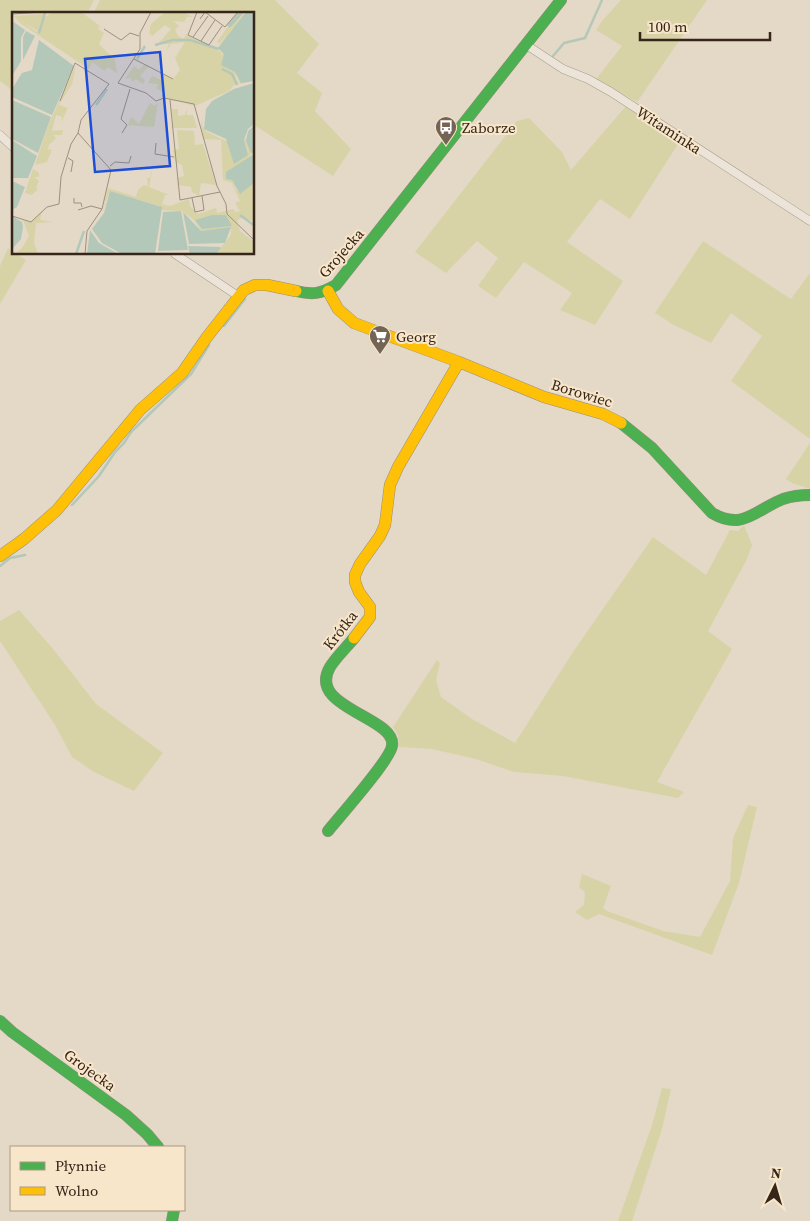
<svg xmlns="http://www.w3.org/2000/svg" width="810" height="1221" font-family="'Source Serif 4',serif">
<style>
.green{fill:#d8d3a7}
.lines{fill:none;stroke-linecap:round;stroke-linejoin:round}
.stream{stroke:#b4c8b9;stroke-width:2.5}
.street-casing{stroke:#a89d91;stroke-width:9}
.fast-casing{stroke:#988d81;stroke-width:12}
.slow-casing{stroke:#988d81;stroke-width:12}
.street{stroke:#ece4d9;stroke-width:8}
.fast{stroke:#4caf50;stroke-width:11}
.slow{stroke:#ffc107;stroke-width:11}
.labels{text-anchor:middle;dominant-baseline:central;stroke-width:4;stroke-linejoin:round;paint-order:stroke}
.poi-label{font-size:15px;fill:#362519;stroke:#f8e6ca;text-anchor:start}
.street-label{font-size:15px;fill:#362519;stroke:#f8e6ca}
.inset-river{fill:none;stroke:#b4c8b9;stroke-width:2.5}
.inset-road{fill:none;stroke:#9e9081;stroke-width:1}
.view{fill:#1d4ed8;fill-opacity:0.15;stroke:#1d4ed8;stroke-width:2.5}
.inset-edge{fill:none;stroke:#362519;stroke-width:2.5}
</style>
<rect width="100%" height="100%" fill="#e4d8c7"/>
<!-- green -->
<path class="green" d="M0 0H94L87 14H14V92L0 81Z
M100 0H275L319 44 297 73 322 93 315 111 351 149 333 176 254 125V14H93Z
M621 0H707L637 102 596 79 622 46 596 30 602 21Z
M626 106 680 141 630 219 600 199 567 242 623 281 595 325 560 310 572 293 524 262 496 298 478 286 498 258 477 241 446 273 415 252 517 121 529 118 562 152 571 170Z
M703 241 791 299 810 273V439L731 381 762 336 731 313 711 343 672 324 655 313Z
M8 248 14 252V254H16L26 260 0 304V266Z
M810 443V489L792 483 786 479Z
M744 525 752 545 746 561 708 631 732 649 657 782 684 792 678 798 563 776 514 772 476 759 432 749 399 747 398 735 393 727 437 660 440 663 436 680 441 697 472 719 515 743 573 652 653 537 706 575 730 530 738 531Z
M19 610 54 650 96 704 163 753 134 791 94 772 72 757 55 725 0 641V621Z
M748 805 757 807 739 883 712 955 599 914 587 920 575 912 584 905 585 892 579 887 582 874 611 886 603 908 607 911 663 931 700 937 730 881 733 838Z
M662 1088 671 1089 662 1129 632 1221H618L652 1125Z"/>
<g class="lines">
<!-- stream -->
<path class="stream" d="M553 56 564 43 585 38 602 0
M224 326 245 299
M72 505 99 476 115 452 124 443 131 432 191 374 209 345
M0 566 10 558 25 555"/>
<!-- street casing -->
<g class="street-casing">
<path id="street" d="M525 44 563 69 588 79 611 92 810 221
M0 135 14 148
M175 254 238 296"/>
</g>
<!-- fast casing -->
<g class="fast-casing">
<path id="fast" d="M296 291C312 295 321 294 336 285L561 0
M621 423 652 448 712 513C743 531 755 510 783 499 792 496 801 495 810 495
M328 831C340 816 390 760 392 746 397 717 306 708 330 667 336 657 347 647 354 638
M0 1021 12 1032 126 1115 147 1134 158 1147
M172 1221 174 1210"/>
</g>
<!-- slow casing -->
<g class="slow-casing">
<path id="slow" d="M328 291 338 309 354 323 459 362 544 397 603 414 621 423
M0 556 24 539 57 510 140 410 182 373 207 337 244 290 255 285H267L296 291
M354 638 370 617V607L359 592 355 582V575L360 564 380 536 385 525 390 485 398 467 459 362"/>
</g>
<!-- street -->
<use href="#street" class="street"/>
<!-- fast -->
<use href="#fast" class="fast"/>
<!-- slow -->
<use href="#slow" class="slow"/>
</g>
<!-- icons -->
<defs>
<g id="bus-pin" transform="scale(1.125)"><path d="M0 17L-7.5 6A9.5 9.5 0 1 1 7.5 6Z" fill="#736456" stroke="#f8e6ca"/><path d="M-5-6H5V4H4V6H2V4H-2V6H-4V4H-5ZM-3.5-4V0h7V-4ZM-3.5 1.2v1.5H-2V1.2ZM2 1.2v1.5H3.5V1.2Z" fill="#fff"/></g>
<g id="supermarket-pin" transform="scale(1.125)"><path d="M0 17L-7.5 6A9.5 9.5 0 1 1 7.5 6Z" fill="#736456" stroke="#f8e6ca"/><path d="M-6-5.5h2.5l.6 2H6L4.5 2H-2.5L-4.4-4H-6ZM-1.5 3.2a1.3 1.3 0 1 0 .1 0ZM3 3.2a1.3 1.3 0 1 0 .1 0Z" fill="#fff"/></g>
</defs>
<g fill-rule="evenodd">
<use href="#bus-pin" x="446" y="127"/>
<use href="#supermarket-pin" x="380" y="336"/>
</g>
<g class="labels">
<!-- poi labels -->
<g class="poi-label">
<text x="462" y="127">Zaborze</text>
<text x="396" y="336">Georg</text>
</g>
<!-- street labels -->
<g class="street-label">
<text transform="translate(669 130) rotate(33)">Witaminka</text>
<text transform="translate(341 253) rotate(-49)">Grojecka</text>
<text transform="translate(582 393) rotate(17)">Borowiec</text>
<text transform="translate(340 630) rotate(-52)">Krótka</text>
<text transform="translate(90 1070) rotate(36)">Grojecka</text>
</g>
</g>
<!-- overview -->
<g transform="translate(12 12)">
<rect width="242" height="242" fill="#e4d8c7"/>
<path d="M41 0H69L88 14 86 17 92 21 87 32 103 48 105 61 95 55 93 59 80 50 77 57 8 11 2 4 32 2 26 19 7 8 25 20 32 6ZM153 0H171L181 5H175L172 10 161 9 167 14 163 18 166 24 172 27 174 22 209 40 210 45 211 40 206 36 217 19 234 0H242V69L228 72 225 64 223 62 227 73 224 71 217 79 183 94 150 85 152 81 144 76 146 72 136 71 140 64 149 68 152 63 161 67 168 58 163 46 173 30 159 32 154 40 157 32H146L159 17 153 13 140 24 137 21 139 12ZM226 0H233L207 32 205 30ZM132 52 137 54 128 64 133 68 131 72 124 67 120 70 119 66 113 67 122 54 127 58ZM64 53 60 72 47 93 56 96 54 100 49 111 50 105 44 103 40 119 51 118 50 123H41L44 126 37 133 36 137 40 138 35 150 23 153 36 114ZM146 90 142 115 116 113 119 105 127 112 138 91 143 94ZM160 97H166V104L173 103 175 97V103H181L185 116H161ZM191 104 190 114 195 120 236 139 232 128 235 125 234 129 242 140 215 167 220 168 225 179 242 171V209L229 206 225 209 228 219 242 230V242H204L219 223V216L189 219 182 208 170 199 149 198 148 194 98 179 90 200 96 176 124 185 126 178 132 173 136 174 135 166H138L143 143 137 175 157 183H153L150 192 158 194 177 187 178 194 186 202 204 196 205 201 221 197 223 200 216 202 228 199 223 191 228 189 220 171 211 168 209 128 192 127 189 113ZM165 118 182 119 183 133 191 132 204 173 189 171 187 184 180 180 179 175 166 173 165 166 172 164 170 153 163 150 161 138 167 137ZM21 157 27 161V165H22L27 169 24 176 26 177 20 183 13 181ZM30 199 28 208 42 210 24 211 22 231 26 242H0V239L4 241 10 236 17 224 11 208 19 210Z" fill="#d8d3a7"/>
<path d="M234 0H242V69L229 71 223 60 209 53 212 42 206 36ZM0 9 13 18 9 26V49L0 64ZM14 19 23 24 11 48V25ZM27 28 62 54 40 103 0 85V77L10 61 20 58ZM242 71V112L236 117 232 128 236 143 222 152 214 127 192 117 194 97 200 89 222 77ZM0 88 39 105 26 141 0 127ZM242 114V140L239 141 234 129 236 119ZM0 128 25 144 16 166H0ZM242 142V171L228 182 220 168 214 167V160ZM0 169 13 175 5 195 0 198ZM98 179 150 195 143 242H110L90 231 80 217 92 201ZM169 199 176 238 146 239 151 200ZM171 200 189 219 219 215 213 231 177 232ZM200 203H214L220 214 190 217 183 208ZM0 204 10 210 11 215 9 227 0 237ZM78 218 87 231 106 242H75ZM176 234 208 235 209 236 204 242H178Z" fill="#b4c8b9"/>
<path class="inset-river" d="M216 14 228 0M217 15 231 0M27 21 33 1M143 33 161 28H178L207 37M125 47 133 34M210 57 220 62 225 73M84 93 95 77M228 203 243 214M64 242 72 219"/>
<path class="inset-road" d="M185 0 176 23 197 33 210 14M0 2 32 0M188 7 193 0 213 15 226 0M92 17 109 28 118 21 127 24M181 25 196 4M189 29 203 8M122 47 161 67M106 71 134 81 144 89 152 86 182 92 205 174 214 192 215 202 243 229M106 71 128 37V21L139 0M158 88 168 188 208 180M48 89 63 51 97 72M110 121 115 113 109 107 118 77M144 131 143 142 162 145M56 146 61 149 59 160M98 154 103 150 117 151 119 144M62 186V191H69L70 195M180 186 183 200 192 198 190 184M66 198 79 194 90 197M0 204 19 210 35 195 47 192 49 165 59 132 66 121M73 242 75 219 90 197 99 158 66 121 69 108 97 72"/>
<path class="view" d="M148 40 158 154 83 160 73 47Z"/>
<rect width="242" height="242" class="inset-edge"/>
</g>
<!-- legend -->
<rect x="10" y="1146" width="175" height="65" fill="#f8e6ca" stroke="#aa9983"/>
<rect x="20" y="1162" width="25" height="8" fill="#4caf50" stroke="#aa9983"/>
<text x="55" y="1171" font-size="15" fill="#362519">Płynnie</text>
<rect x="20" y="1187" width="25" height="8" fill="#ffc107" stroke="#aa9983"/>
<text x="55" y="1196" font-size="15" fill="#362519">Wolno</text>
<!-- north arrow -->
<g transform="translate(775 1186) rotate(5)" stroke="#f8e6ca" stroke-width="4" paint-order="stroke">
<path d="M0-4L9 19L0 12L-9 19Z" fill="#362519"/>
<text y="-8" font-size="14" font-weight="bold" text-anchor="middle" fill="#362519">N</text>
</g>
<!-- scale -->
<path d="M640 32v8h130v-8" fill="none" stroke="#362519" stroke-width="2.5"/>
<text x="648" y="32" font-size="15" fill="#362519" stroke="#f8e6ca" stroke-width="4" paint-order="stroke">100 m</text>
</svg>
